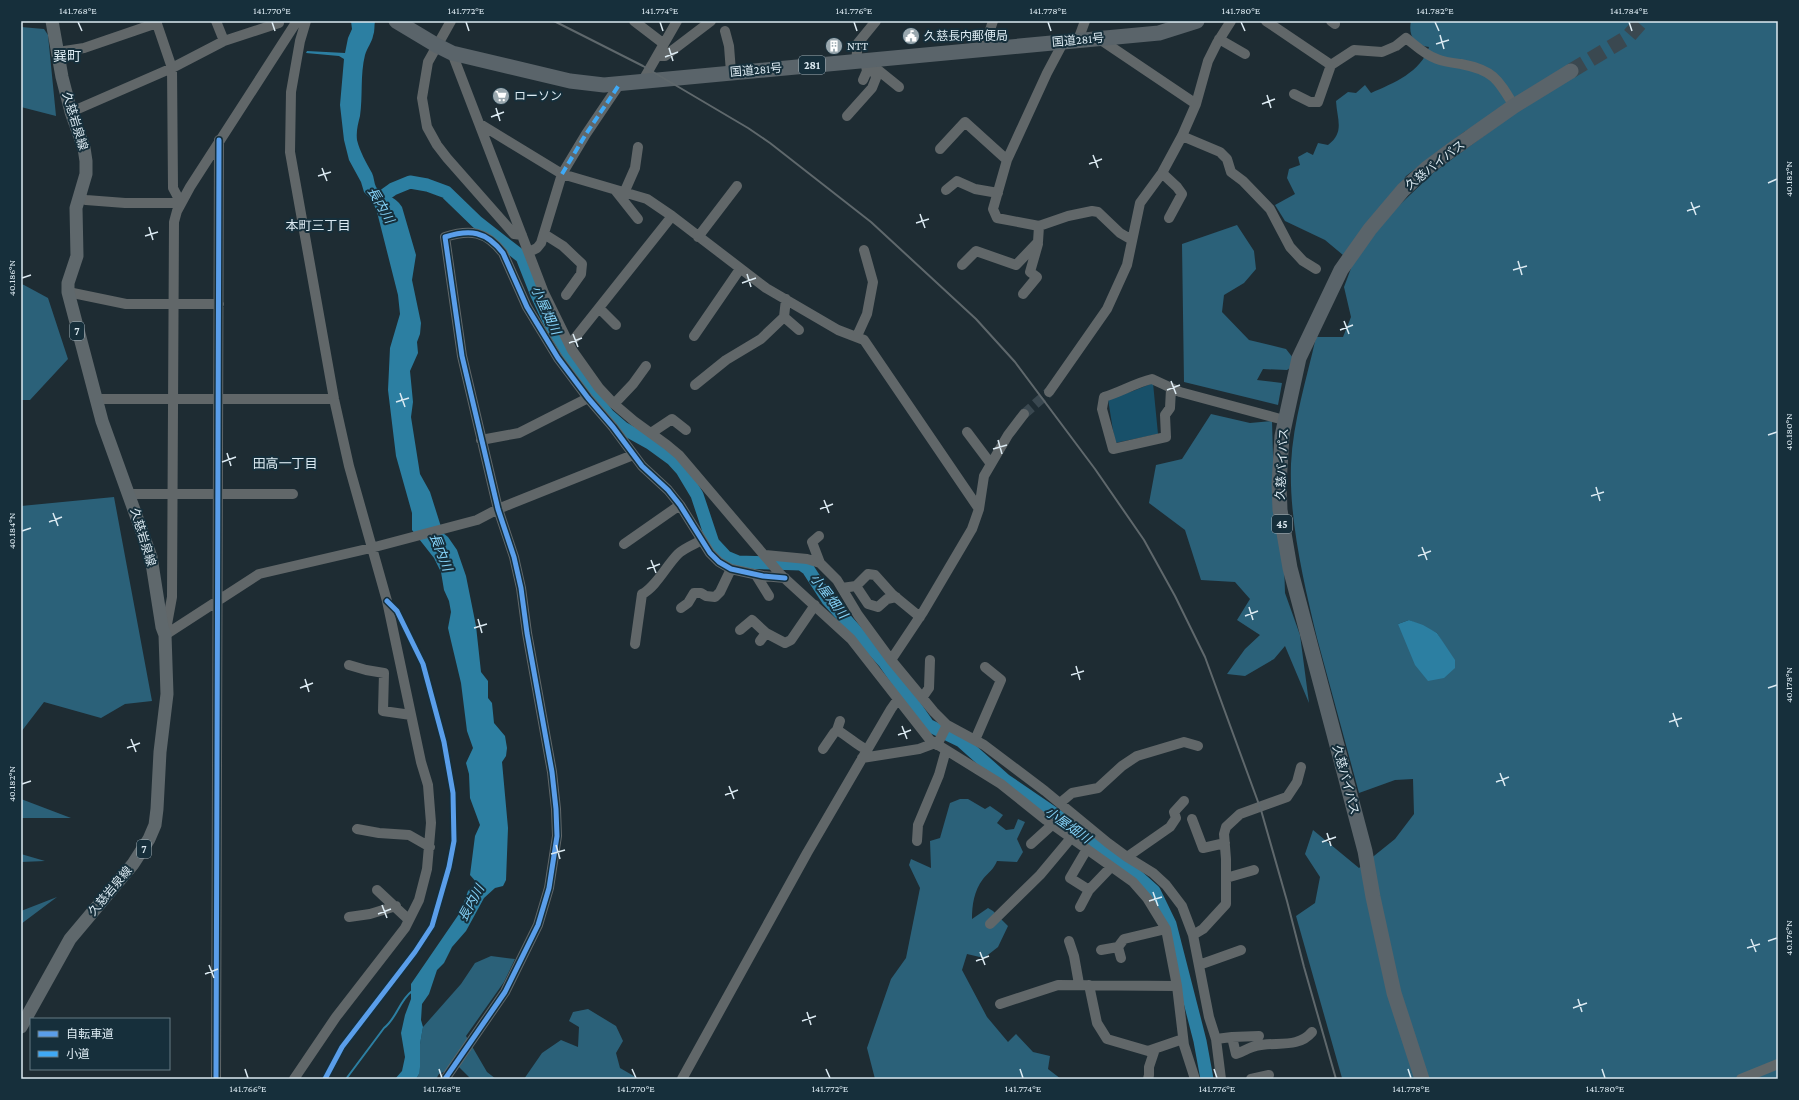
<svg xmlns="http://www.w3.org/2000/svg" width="1799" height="1100" font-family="'Crimson Pro','Noto Sans JP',serif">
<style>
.green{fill:#185069}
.forest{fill:#2b6179;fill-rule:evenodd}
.water{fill:#2c7fa2}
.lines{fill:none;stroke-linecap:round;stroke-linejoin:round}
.stream{stroke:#2c7fa2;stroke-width:2}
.river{stroke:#2c7fa2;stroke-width:13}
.minor-tunnel{stroke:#3a4850;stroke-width:10;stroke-dasharray:10 5;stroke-linecap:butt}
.highway-tunnel{stroke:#3a4850;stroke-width:15;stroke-dasharray:15 8;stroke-linecap:butt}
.minor{stroke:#616769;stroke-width:10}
.major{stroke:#5f686c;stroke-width:13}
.highway{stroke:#5a646a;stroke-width:15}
.rail{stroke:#5f686c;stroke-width:2}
.quiet{stroke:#3fa9f5;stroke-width:4;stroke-dasharray:8 4;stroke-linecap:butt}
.cycleway-casing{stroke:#162f3b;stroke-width:8}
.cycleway{stroke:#5a9eea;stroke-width:5}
.ticks{fill:none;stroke:#dceaf2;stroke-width:1.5}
.labels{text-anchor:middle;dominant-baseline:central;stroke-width:4;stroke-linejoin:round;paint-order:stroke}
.shield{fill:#162f3b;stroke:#a1b2bb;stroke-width:1}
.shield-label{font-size:11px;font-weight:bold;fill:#dceaf2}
.poi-label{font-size:12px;fill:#dceaf2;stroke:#162f3b;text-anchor:start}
.street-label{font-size:12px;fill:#dceaf2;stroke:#162f3b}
.water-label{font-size:13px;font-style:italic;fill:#85d2f8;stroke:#162f3b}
.neighbourhood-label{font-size:13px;fill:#dceaf2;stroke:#162f3b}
.quarter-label{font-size:14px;fill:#dceaf2;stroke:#162f3b}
.neatline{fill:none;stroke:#dceaf2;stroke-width:1.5}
.ticks-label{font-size:10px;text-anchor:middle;fill:#dceaf2}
</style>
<rect width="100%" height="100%" fill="#1e2c33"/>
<!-- green -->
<path class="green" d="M1153 383 1158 434 1115 443 1108 399 1133 391Z"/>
<!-- forest -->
<path class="forest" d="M1411 21H1778V1079H1343L1342 1078 1296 916 1315 903 1320 877 1305 854 1313 830 1359 868 1395 839 1414 814 1413 779 1395 780 1359 793C1345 741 1331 690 1317 638 1304 583 1289 521 1291 464 1293 421 1307 378 1316 337H1343L1351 317 1344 287 1353 263 1389 215 1433 173 1511 116 1508 106 1464 132 1406 176 1394 195 1343 255 1325 240 1285 221 1275 205 1295 194 1287 178 1289 169 1300 165 1298 157 1307 152 1313 155 1318 143 1328 145C1345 132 1337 120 1336 101L1348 92 1356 93 1365 85 1371 93C1394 83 1421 72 1429 47 1414 45 1408 35 1411 21ZM1409 620 1437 633 1444 645 1398 624Z
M21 27 44 29 48 35 56 116 21 107Z
M1237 225 1254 251 1256 269 1244 283 1224 295 1222 312 1249 340 1286 349 1297 363 1287 370 1263 369 1257 380 1282 383 1278 405 1184 382 1182 244Z
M21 284 24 285 48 298 68 359 30 400H21Z
M1211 414 1250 423 1272 421 1275 525 1284 562 1285 593 1300 635 1309 703 1285 646 1274 659 1245 676 1227 674 1245 649 1260 635 1237 620 1250 599 1235 582 1201 580 1185 530 1149 503 1156 465 1182 459Z
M114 497 152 701 125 704 101 718 44 702 21 732V506Z
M21 799 71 818H21Z
M960 799H968L985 809 990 806 1003 815 997 823 1006 830 1014 829 1018 819 1025 822 1017 839 1023 852 1017 862 997 861C994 869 988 873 983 879 974 891 972 905 972 919L988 908 993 911 1008 926 998 947 984 958 967 954 962 970 987 1017 1008 1042 1016 1034 1033 1052 1050 1056 1048 1069 1061 1079H875L867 1048 891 979 906 958 920 888 909 865 911 859 931 868 930 841 940 838 950 803Z
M21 854 45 861 21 862Z
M57 897 21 924V911Z
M491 956 515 959 504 982 466 1036 487 1072 496 1079H471L458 1066 439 1074 436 1079H416L419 1074 420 1044 423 1027 461 984 475 963Z
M588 1009 616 1026 623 1041 616 1053 620 1068 639 1079H524L542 1053 561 1040 578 1047 579 1027 569 1021 573 1012Z"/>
<!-- water -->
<path class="water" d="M351 21H375C374 26 375 31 373 36 372 42 367 48 365 55 360 75 363 96 360 116 358 124 356 131 357 140 360 152 366 162 372 173 374 177 374 183 376 187 382 196 395 195 402 207L416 255 412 280 421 323 420 334 417 342 418 353 410 371 413 402 411 417 420 474 430 492 443 533 448 537 457 550 466 576 476 626 481 672 488 681V698L492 703 494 723 505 736 507 748 506 756 502 762 508 828 506 880 503 886 495 888 484 898 466 931 452 947 444 963 437 970 429 994 422 1004 421 1020 423 1027 420 1044V1067L419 1074 416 1079H395L402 1071 405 1057 401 1033 405 1015 411 999V984L461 911 468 891 477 883 470 875 475 836 480 825 470 798 469 774 466 763 473 748 467 731 461 683 451 641 448 628 451 612 449 601 444 590 441 572 434 558 412 530V513L396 456 388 390 390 348 400 314 398 295 377 212 372 200 364 192 361 182 349 160 344 140 340 105 344 59 339 56 306 53 307 51 345 53 348 38 352 29Z
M1409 620 1423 625 1437 633 1455 660V668L1444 678 1428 681 1415 665 1398 624Z"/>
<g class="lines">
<!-- stream -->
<path class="stream" d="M346 1079 384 1028C397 1018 399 1001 412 991"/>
<!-- river -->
<path class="river" d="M379 199 393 189 410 182 427 185 446 192 477 222 522 257 537 295 551 325 593 394 608 415 623 428 650 443 672 459 682 470 697 495 713 543 726 557 738 562 801 564 808 569 828 600 885 663 928 725 961 741 1005 780 1068 823 1125 865 1154 891 1170 924 1200 1041 1207 1079"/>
<!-- minor-tunnel -->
<path class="minor-tunnel" d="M1024 414 1049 392"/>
<!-- highway-tunnel -->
<path class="highway-tunnel" d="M1571 71 1628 37 1642 21"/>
<!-- minor -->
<path class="minor" d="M156 21 172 68 173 188 181 203
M216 21 224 41
M451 21 428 62 422 98 427 127 437 145 447 158 514 234 522 235
M634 21 664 44
M1266 21 1331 65 1354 50 1382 52 1396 46 1406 38C1415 45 1425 55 1437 59 1444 62 1453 63 1461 64 1493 70 1498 79 1514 106
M1331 21 1335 24
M725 31 729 46 731 72
M1098 38 1196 104
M1219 39 1245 54
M1078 40 1085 21
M1064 41 1047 73 1007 160 993 209 997 218 1039 226 1068 216 1092 211 1098 212 1120 233 1132 240
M987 49V39L993 21
M58 52 84 48 157 23
M452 53 544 293 572 350 599 388 614 404 634 421 667 445 679 455 781 575 851 639 930 740 1001 784 1046 820 1133 882 1147 898 1166 929 1177 986 1184 1045 1195 1079
M657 56H665L711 21
M856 61 858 43 876 21
M873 66 899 87
M863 80 867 71 865 60
M642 82 677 21
M1294 94 1310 102H1318L1331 65
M71 112 172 68 224 41 279 23
M847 116 872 88 876 78 873 66
M480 124 562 174 647 199 672 216 766 288 838 330 864 340 979 509
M1182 136 1220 152 1227 159 1231 172 1243 181 1270 209 1290 247 1303 261 1316 269
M940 149 965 122 1007 160
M1162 173 1177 187 1182 194 1169 218
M615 190 638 219
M946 190 957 181 975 189 998 193
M624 193 635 168 638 147
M80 198 86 200 125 203H181
M544 234 563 246 582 264 581 274 566 295
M698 237 737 186
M529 252 537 248 541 243 562 174 586 134 619 85
M962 265 976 251 1016 265 1038 242 1039 226
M68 292 126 304H219
M1023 294 1037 277 1030 272 1038 244
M599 308 616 325
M784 317 799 330
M694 336 740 269
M857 336 867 314 873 282 864 250
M575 338 672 216
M695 385 726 360 761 339 784 317 786 299
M1171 389 1170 408 1165 415 1166 437 1113 449 1102 409 1104 397C1121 392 1135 383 1152 379L1180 392 1284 420
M1049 392 1107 309 1127 265 1140 203 1162 173 1182 136 1196 104 1208 61 1217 43 1231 21
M96 399H334
M614 404 633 384 646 366
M967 432 991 464
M651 433 672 419 686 430
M481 440 519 433 588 398
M130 494H293
M819 536 812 542 820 563
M624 544 680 505
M765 555 807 559 820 563 837 580 858 615 891 660 934 712 947 725 984 745 1045 791 1108 843 1127 857 1153 873 1166 885 1182 906 1193 935 1209 1017 1216 1039 1221 1079
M756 575 769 596
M856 586 868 604 878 607 887 599 896 597
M842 588 856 586 868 574 875 575 892 594 920 617
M681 608 688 603 694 593H701L706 596 715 597 720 592 731 569
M740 630 752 620 766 633 785 643 791 640 815 605
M165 635 172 597 174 222 177 211 190 187 297 21
M165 635 259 574 371 548 477 520 498 509 633 455
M760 641 766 633
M635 644 642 594C656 587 666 566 678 554 684 548 695 544 702 540
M891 660 923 612 972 529 979 509 984 476 1008 435 1024 414
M349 665 366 670 384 673 383 711 411 715
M922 698 929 688 930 660
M840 721 837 730C849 737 855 744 867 750
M975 740 1001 680 985 667
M937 745 947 725
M823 749 834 733 837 730
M862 758 919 749 935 743
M1060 803 1072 793 1098 788 1122 766 1137 756 1184 742 1198 746
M1192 819 1203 848 1225 843
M357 829 379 833 409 835 430 847
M917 841 918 825 939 775 946 750
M1031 844 1053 824
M1087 849 1070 878 1089 890
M1127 857 1170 827 1176 818 1174 812 1184 801
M1226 878 1254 870
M377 890 409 920
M1080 907 1089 890 1111 867
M349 917 370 914 396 906
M990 924 1040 875 1071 838
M1193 935 1203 929 1226 904V859L1224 834 1226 827 1240 814 1287 797 1297 782 1301 767
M1069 941 1074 956 1079 984
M1101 950 1118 947
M1121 958 1118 947 1124 939 1166 929
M1199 965 1241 950
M1089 985 1097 1023 1107 1039 1148 1051 1183 1039
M1000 1004 1058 985 1177 986
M1232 1037 1259 1036
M1216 1039 1232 1037 1236 1054C1243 1052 1249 1047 1256 1046 1275 1041 1298 1049 1312 1032
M216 1079 219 140
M294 1079 336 1017 405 928 419 900 427 869 431 823 428 785 421 762 387 601 349 466 334 399 290 152 291 92 300 41 306 21
M445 1079 505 992 538 925 549 888 557 836 556 809 552 772 527 633 521 588 514 557 498 509 462 356 445 237C470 229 486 231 503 253L527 307 558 358 588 398 613 427 642 466 668 490 680 505 710 553 719 562 731 569 763 576 785 578
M682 1079 807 853 891 709 898 699
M1148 1079 1149 1075V1067L1155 1049
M1251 1079 1269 1075
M1741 1079 1778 1064"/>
<!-- major -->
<path class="major" d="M21 1027 70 939 133 864 149 839 155 825 157 809 160 752 167 694 165 635 162 627 151 557 102 421 68 292V283L77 256 76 208 86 174V161L84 148 71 112 62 77 52 21"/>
<!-- highway -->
<path class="highway" d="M396 21 436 45 452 53 570 81 604 85 1159 33 1197 21
M1422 1079 1394 993 1373 897 1365 851 1290 568 1280 510 1279 484 1282 436 1299 358 1341 270 1370 229 1403 190 1427 168 1450 151 1514 106 1571 71"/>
<!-- rail -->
<path class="rail" d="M554 21 643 66 748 128 770 143 871 222 976 319 1015 362 1095 469 1144 540 1175 596 1205 657 1261 810 1287 901 1304 967 1336 1079"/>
<!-- quiet -->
<path class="quiet" d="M562 174 586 134 619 85"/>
<!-- cycleway casing -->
<g class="cycleway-casing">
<path id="cycleway" d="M216 1079 219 140
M325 1079 342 1047 415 952 432 926 449 867 454 841 453 793 444 742 423 664 397 611 387 601
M445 1079 505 992 538 925 549 888 557 836 556 809 552 772 527 633 521 588 514 557 498 509 462 356 445 237C470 229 486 231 503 253L527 307 558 358 588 398 613 427 642 466 668 490 680 505 710 553 719 562 731 569 763 576 785 578"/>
</g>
<!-- cycleway -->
<use href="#cycleway" class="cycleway"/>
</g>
<!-- ticks -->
<path class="ticks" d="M78 22 82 31M272 22 275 31M466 22 469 31M660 22 663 31M854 22 857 31M1048 22 1051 31M1241 22 1245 31M1435 22 1439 31M1629 22 1632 31M1440 35 1444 49M1436 44 1449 40M669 48 673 61M665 57 678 52M1267 95 1271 108M1262 104 1275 99M496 108 500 121M491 117 504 112M1093 155 1098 168M1089 164 1102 159M322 168 327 181M318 176 331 172M1768 183 1777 179M1691 202 1696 215M1687 211 1700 206M920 214 925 228M916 223 929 219M149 227 153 240M145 236 158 232M1518 261 1522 275M1513 270 1527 266M747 274 751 287M22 278 31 275M742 283 756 278M1344 321 1349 334M1340 330 1353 325M573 334 578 347M569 343 582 338M1171 381 1176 394M1167 390 1180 385M400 393 405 407M396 402 409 398M1768 435 1777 432M998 440 1002 454M993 449 1007 445M227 453 231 466M222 462 236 457M1596 487 1600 501M1591 496 1604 492M824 500 829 513M820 509 833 504M53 513 58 526M49 522 62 517M22 531 31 528M1422 547 1427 560M1418 556 1431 551M651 560 656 573M647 569 660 564M1249 607 1253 620M1245 616 1258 611M478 619 482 633M474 628 487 624M1076 666 1080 680M1071 675 1084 671M305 679 309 692M300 688 313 683M1768 688 1777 685M1673 713 1678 727M1669 722 1682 718M902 726 907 739M898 735 911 730M131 739 136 752M127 748 140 743M1500 773 1505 786M1496 782 1509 777M22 784 31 781M729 786 734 799M725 795 738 790M1327 833 1331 846M1322 842 1336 837M556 845 560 859M551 854 565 850M1153 892 1158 906M1149 901 1162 897M382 905 387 918M378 914 391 909M1751 939 1756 952M1768 941 1777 938M1747 948 1760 944M980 952 985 965M976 961 989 956M209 965 214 978M205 974 218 969M1578 999 1582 1012M1573 1008 1587 1003M807 1012 811 1025M802 1021 816 1016M245 1069 248 1078M439 1069 442 1078M632 1069 636 1078M826 1069 830 1078M1020 1069 1023 1078M1214 1069 1217 1078M1408 1069 1411 1078M1602 1069 1605 1078"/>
<!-- icons -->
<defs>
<g id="civic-disc" transform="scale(0.9)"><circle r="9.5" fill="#9aa8af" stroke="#162f3b"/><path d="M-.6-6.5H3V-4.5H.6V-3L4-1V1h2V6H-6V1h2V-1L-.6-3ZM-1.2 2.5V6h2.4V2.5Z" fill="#fff"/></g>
<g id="building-disc" transform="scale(0.9)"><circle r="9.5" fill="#9aa8af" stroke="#162f3b"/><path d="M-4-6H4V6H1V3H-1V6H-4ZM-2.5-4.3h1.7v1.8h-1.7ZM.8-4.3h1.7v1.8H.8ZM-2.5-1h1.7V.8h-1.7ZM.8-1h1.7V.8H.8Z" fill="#fff"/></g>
<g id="supermarket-disc" transform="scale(0.9)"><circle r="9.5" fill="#9aa8af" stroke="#162f3b"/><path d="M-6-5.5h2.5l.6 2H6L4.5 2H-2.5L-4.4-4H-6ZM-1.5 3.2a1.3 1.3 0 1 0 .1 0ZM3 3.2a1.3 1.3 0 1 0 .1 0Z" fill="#fff"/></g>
</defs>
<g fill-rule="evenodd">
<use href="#civic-disc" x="911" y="36"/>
<use href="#building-disc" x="834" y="46"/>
<use href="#supermarket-disc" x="501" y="96"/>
</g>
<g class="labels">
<!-- shield labels -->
<g class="shield">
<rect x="799" y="56" width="26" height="18" rx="3"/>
<rect x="70" y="322" width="14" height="18" rx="3"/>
<rect x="1272" y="515" width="20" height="18" rx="3"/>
<rect x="137" y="840" width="14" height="18" rx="3"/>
</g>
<g class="shield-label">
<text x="812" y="65">281</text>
<text x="77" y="331">7</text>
<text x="1282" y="524">45</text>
<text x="144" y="849">7</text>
</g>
<!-- poi labels -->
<g class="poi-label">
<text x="924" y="36">久慈長内郵便局</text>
<text x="847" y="46">NTT</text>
<text x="514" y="96">ローソン</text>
</g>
<!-- street labels -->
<g class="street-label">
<text transform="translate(1078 40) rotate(-5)">国道281号</text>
<text transform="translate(756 70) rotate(-5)">国道281号</text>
<text transform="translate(75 121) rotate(73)">久慈岩泉線</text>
<text transform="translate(1435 165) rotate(-38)">久慈バイパス</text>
<text transform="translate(1282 464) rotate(-87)">久慈バイパス</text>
<text transform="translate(143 537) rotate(73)">久慈岩泉線</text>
<text transform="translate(1346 780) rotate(75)">久慈バイパス</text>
<text transform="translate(110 891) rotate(-50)">久慈岩泉線</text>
</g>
<!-- water labels -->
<g class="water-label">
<text transform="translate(381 205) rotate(60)">長内川</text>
<text transform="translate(546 310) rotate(65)">小屋畑川</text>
<text transform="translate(441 552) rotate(69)">長内川</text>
<text transform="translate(829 596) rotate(53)">小屋畑川</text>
<text transform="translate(1068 825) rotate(35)">小屋畑川</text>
<text transform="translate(471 903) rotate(-61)">長内川</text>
</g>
<!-- neighbourhood labels -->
<g class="neighbourhood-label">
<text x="318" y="225">本町三丁目</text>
<text x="285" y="463">田高一丁目</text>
</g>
<!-- quarter labels -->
<g class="quarter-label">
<text x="67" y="56">巽町</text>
</g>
</g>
<!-- border -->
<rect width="1799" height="1100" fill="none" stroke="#162f3b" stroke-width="44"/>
<!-- legend -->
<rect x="30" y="1018" width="140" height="52" fill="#162f3b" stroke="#657a84"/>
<rect x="38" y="1031" width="20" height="6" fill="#5a9eea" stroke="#657a84"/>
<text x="66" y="1038" font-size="12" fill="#dceaf2">自転車道</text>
<rect x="38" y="1051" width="20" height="6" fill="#3fa9f5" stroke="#657a84"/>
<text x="66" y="1058" font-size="12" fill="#dceaf2">小道</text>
<rect x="22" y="22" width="1755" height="1056" class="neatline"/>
<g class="ticks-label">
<text x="78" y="14">141.768°E</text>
<text x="272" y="14">141.770°E</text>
<text x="466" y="14">141.772°E</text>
<text x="660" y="14">141.774°E</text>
<text x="854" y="14">141.776°E</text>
<text x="1048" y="14">141.778°E</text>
<text x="1241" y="14">141.780°E</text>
<text x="1435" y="14">141.782°E</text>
<text x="1629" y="14">141.784°E</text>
<text transform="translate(1788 179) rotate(-90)" y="4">40.182°N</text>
<text transform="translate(11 278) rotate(-90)" y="4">40.186°N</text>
<text transform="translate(1788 432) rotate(-90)" y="4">40.180°N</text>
<text transform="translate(11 531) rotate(-90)" y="4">40.184°N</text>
<text transform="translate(1788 685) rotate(-90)" y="4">40.178°N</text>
<text transform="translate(11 784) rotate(-90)" y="4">40.182°N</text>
<text transform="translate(1788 938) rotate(-90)" y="4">40.176°N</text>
<text x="248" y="1092">141.766°E</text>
<text x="442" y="1092">141.768°E</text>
<text x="636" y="1092">141.770°E</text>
<text x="830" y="1092">141.772°E</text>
<text x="1023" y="1092">141.774°E</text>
<text x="1217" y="1092">141.776°E</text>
<text x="1411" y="1092">141.778°E</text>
<text x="1605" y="1092">141.780°E</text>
</g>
</svg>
